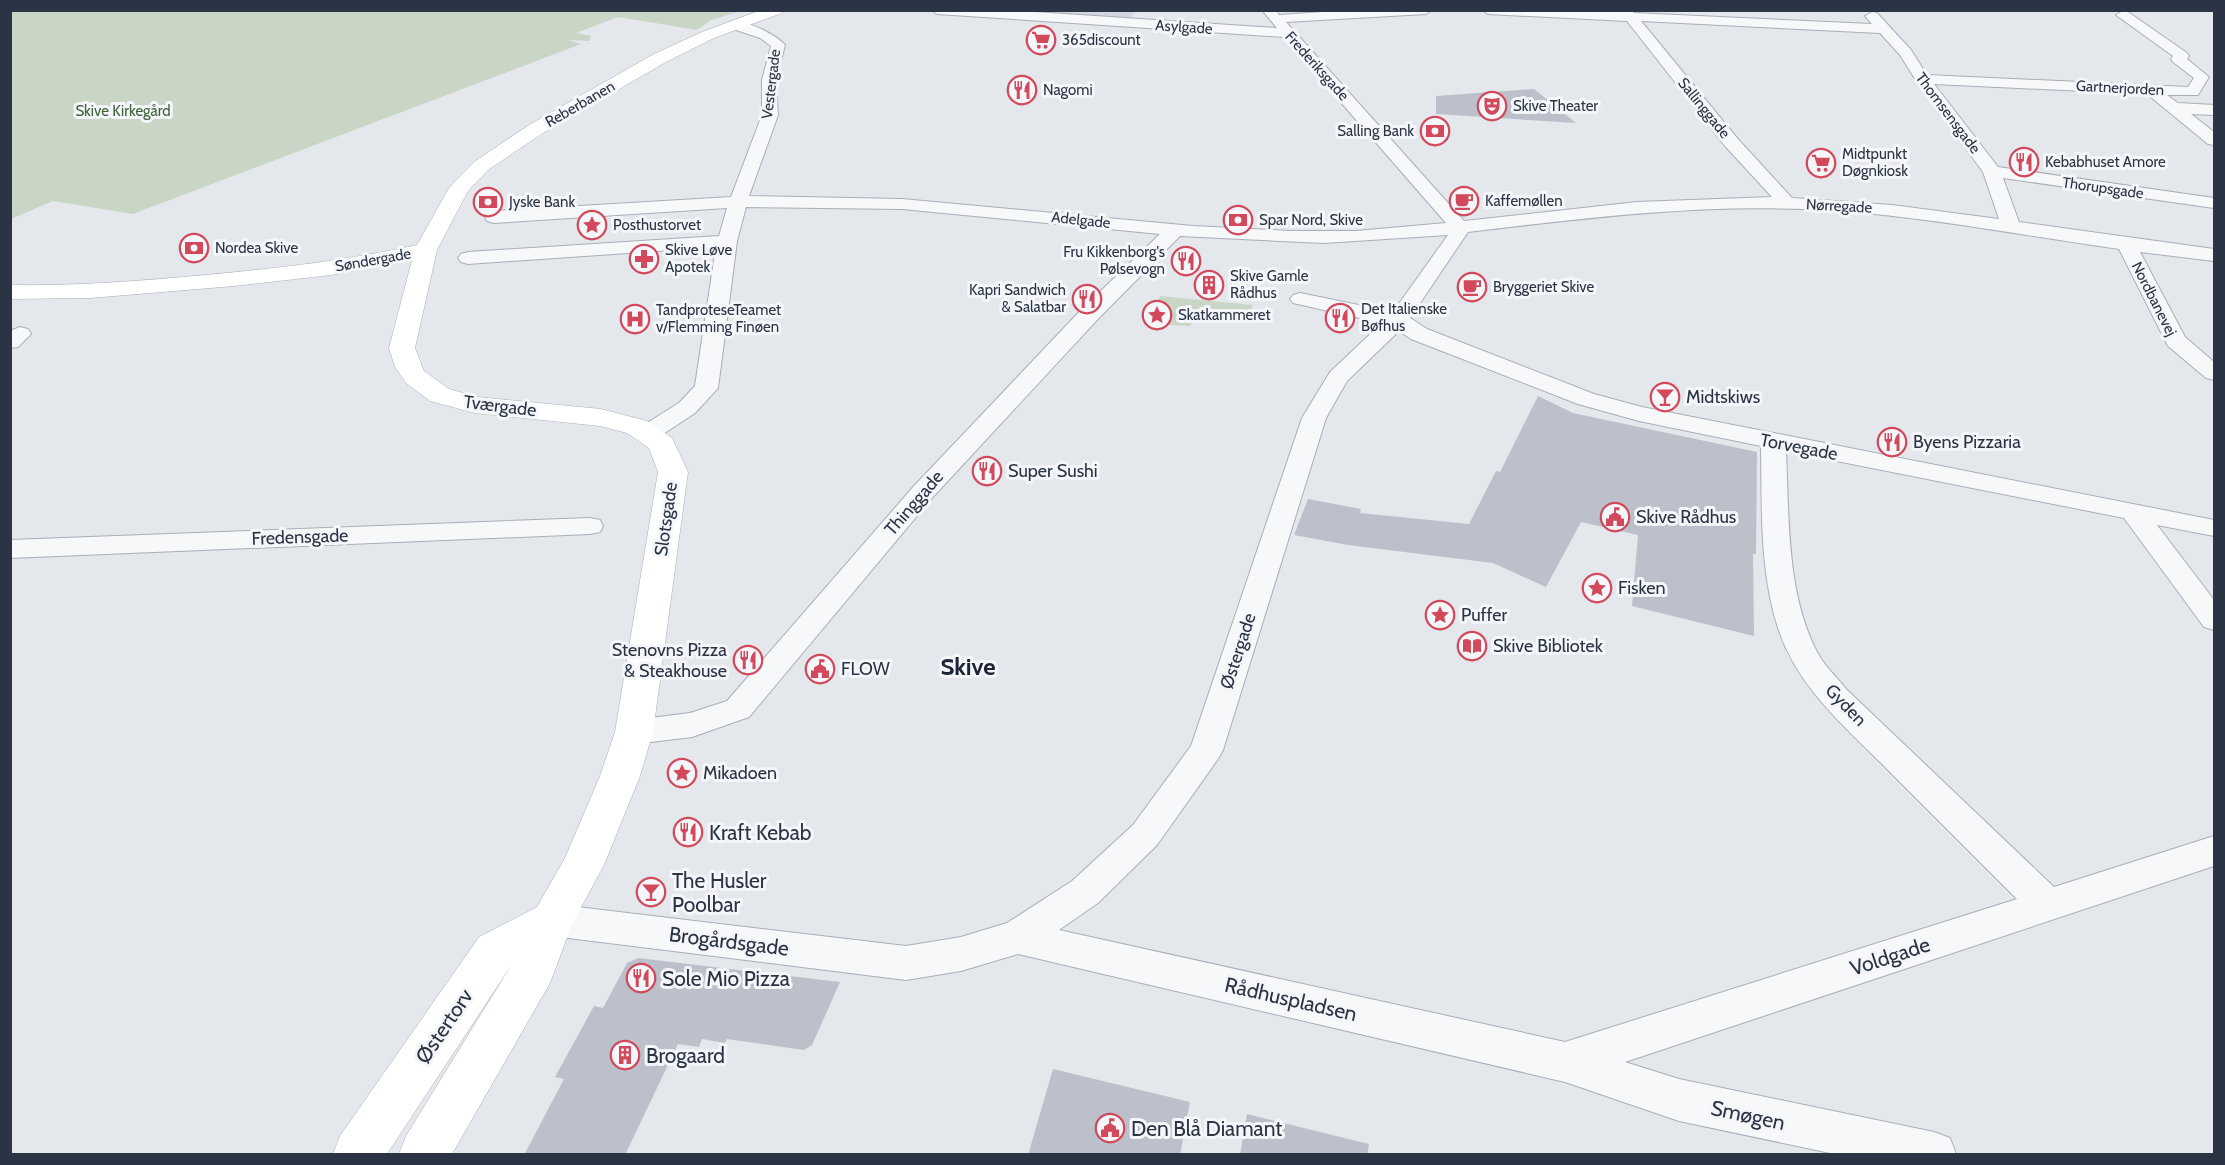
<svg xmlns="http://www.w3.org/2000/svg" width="2225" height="1165" font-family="Cabin,sans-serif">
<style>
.built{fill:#d2d6de}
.green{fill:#c9d6c5}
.building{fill:#bbc0ca}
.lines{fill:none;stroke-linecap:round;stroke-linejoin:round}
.street-casing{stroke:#a9aeb7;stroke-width:2}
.secondary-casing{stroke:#a9aeb7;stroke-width:1}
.street{fill:#f7f8fa;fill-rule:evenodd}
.secondary{fill:#fff;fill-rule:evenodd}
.labels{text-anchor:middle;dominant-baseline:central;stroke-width:6;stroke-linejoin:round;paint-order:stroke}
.far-street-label{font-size:15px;fill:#2b3445;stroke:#f4f6f9}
.far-poi-label{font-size:15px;fill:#2b3445;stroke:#f4f6f9;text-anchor:start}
.far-park-label{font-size:15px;fill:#3f6138;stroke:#f4f6f9}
.poi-label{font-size:18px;fill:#2b3445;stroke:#f4f6f9;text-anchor:start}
.street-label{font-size:18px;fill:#2b3445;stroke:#f4f6f9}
.near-poi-label{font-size:21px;fill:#2b3445;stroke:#f4f6f9;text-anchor:start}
.near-street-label{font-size:21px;fill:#2b3445;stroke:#f4f6f9}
.district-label{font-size:24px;font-weight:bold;fill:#1d2536;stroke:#f4f6f9}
</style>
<rect width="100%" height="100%" fill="#e4e7ec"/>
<!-- built -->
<path class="built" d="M1009 11H1136L1128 19Z"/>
<!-- green -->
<path class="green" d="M11 10H741V11L711 20 697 30 618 17 576 33 591 36 589 41 568 40 581 44 133 214 53 201 11 219Z
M1160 296 1253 305 1249 314 1226 311 1224 316 1200 311 1190 326 1148 324Z"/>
<!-- building -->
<path class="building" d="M1534 89 1576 123 1436 114V96Z
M1538 396 1573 413 1757 452 1756 554H1753L1754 636 1632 606 1638 535 1581 522 1546 587 1493 563 1348 545 1294 535 1308 499 1361 509 1360 513 1469 524 1496 471 1500 472Z
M638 958 840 982 812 1045 804 1050 727 1039 725 1043 702 1039 699 1047 678 1044 625 1155H524L564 1079 555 1077 594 1006 603 1008 627 963Z
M1053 1069 1190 1102 1180 1155H1028Z
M1247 1114 1369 1144 1367 1155H1240Z"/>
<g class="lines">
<!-- street casing -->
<g class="street-casing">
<path id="street" d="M931 10H1005L1277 28 1262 10H1276L1279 15 1352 10H1432L1426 14 1286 22 1464 221 1637 202 1772 197 1725 146 1627 21 1488 14 1482 10 1620 12 1619 10H1632L1634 13 1872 24 1865 16 1872 12 1877 13 1911 50 1927 75 2188 87 2194 78 2173 62 2171 59 2173 56 2116 15 2123 11 2128 12 2187 53 2189 56 2187 59 2209 77 2198 95H2167L2178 103 2214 105V115L2191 114 2214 132V145L2208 144 2147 94 1934 84 1998 167 2214 198V208L2003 178 2019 222 2214 249V261L2140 252 2185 337 2214 362V380L2206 378 2168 346 2119 249C2026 236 1934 218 1840 211 1715 202 1592 217 1468 232L1410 318 1427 329 1594 394 1642 407 2214 520V536L2157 525 2214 600V630L2204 627 2124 518 1786 451C1789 516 1786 599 1820 657 1827 669 1838 678 1846 689L2054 887 2214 836V866L1625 1062 1679 1079 1934 1132 1950 1138 1956 1154H1835L1679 1121 1565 1082 1018 954 961 971 906 980 552 936 539 932 533 920 539 908 552 904 906 946 961 937 1007 923 1072 881 1133 825 1191 746 1302 418 1330 372 1382 323 1293 303 1290 299 1293 295 1300 293 1393 312 1448 235 1324 243 1180 236 1097 320 932 498 749 717 692 737 634 744 622 741 618 732 622 723 634 720 690 713 727 701 914 486 1081 310 1160 234 902 209 746 207 737 241 718 388 695 413 657 438 648 440 639 438 636 433 639 428 679 403 695 386 716 247 468 264 461 262 458 258 461 254 468 252 719 236 727 208 494 223 487 221 485 217 487 213 494 211 731 197 762 115V80L771 46 760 38 730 28 728 25 730 22C745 19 775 34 785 45L776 80 778 115 749 196 902 199 1193 226 1291 231H1356L1446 223 1284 37 937 14ZM1641 21 1880 33 1900 55 1917 82 1983 172 1999 219 1892 205 1792 198 1737 138ZM1399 331 1411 339 1578 404 1639 421 1761 446C1762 507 1759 572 1779 631 1799 690 1849 730 1891 773 1933 815 1975 857 2017 899L1565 1042 1059 930 1098 903 1157 845 1218 759 1223 750 1326 418 1347 381Z
M20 327 28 329 31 334 18 347 10 348V331Z
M590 518 600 520 603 526 600 532 590 534 10 558V540Z"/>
</g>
<!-- secondary casing -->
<g class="secondary-casing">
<path id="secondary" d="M761 10H784L782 13 714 38 666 62 543 133 488 170 468 191 437 250 415 348 424 371 449 389 477 397 601 409 647 421 672 438 688 472 653 732 640 776 604 865 572 924 550 983 452 1154H399L406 1136 512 964 387 1154H333L340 1136 479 937 537 907 565 858 600 776 615 732 658 472 649 448 627 433 600 426 475 413 430 401 406 383 395 367 389 348 412 260 331 275 234 286 90 298 10 299V285C68 286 126 282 183 277 262 270 340 262 417 245L449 188 474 162 529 125 654 54 702 32Z"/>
</g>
<!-- street -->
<use href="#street" class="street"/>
<!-- secondary -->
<use href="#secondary" class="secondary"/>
</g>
<!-- icons -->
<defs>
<g id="supermarket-ring" transform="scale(1.5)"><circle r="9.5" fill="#f4f6f9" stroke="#d1495b" stroke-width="1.5"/><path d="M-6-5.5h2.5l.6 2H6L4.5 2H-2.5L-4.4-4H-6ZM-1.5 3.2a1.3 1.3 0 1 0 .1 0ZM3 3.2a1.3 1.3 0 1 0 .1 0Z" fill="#d1495b"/></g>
<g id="restaurant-ring" transform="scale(1.5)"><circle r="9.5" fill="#f4f6f9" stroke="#d1495b" stroke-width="1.5"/><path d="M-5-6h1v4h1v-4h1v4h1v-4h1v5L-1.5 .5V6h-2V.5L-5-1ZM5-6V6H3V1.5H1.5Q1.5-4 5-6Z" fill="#d1495b"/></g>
<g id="theatre-ring" transform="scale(1.5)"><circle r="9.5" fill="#f4f6f9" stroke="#d1495b" stroke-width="1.5"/><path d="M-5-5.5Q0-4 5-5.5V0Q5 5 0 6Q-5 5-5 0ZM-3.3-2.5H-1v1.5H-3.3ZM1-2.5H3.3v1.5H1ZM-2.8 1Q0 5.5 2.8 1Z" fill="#d1495b"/></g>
<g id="bank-ring" transform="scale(1.5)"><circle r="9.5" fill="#f4f6f9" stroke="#d1495b" stroke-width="1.5"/><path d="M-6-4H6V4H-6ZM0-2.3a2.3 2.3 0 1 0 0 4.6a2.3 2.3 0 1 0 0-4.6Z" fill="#d1495b"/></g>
<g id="cafe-ring" transform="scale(1.5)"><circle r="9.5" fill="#f4f6f9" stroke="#d1495b" stroke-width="1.5"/><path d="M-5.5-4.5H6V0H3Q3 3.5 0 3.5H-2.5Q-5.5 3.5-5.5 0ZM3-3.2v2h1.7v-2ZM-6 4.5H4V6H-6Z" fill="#d1495b"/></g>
<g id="sight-ring" transform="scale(1.5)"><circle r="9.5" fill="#f4f6f9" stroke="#d1495b" stroke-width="1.5"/><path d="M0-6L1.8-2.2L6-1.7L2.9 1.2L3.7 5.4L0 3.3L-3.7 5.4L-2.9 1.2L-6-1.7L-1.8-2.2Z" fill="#d1495b"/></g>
<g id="pharmacy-ring" transform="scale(1.5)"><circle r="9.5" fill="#f4f6f9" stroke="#d1495b" stroke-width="1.5"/><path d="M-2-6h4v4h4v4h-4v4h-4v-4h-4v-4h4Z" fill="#d1495b"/></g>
<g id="building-ring" transform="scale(1.5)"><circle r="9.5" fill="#f4f6f9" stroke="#d1495b" stroke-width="1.5"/><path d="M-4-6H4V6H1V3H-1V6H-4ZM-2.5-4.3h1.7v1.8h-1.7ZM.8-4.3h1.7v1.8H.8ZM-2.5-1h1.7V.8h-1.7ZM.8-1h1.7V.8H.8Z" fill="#d1495b"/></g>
<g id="hospital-ring" transform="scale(1.5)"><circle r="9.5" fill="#f4f6f9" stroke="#d1495b" stroke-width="1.5"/><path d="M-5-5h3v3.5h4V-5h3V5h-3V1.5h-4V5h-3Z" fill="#d1495b"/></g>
<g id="bar-ring" transform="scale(1.5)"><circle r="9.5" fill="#f4f6f9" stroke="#d1495b" stroke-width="1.5"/><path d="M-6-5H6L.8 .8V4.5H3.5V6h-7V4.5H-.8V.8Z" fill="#d1495b"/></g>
<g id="civic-ring" transform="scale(1.5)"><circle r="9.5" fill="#f4f6f9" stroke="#d1495b" stroke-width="1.5"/><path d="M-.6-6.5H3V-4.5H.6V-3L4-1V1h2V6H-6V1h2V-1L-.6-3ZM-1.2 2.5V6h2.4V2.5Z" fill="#d1495b"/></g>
<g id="library-ring" transform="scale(1.5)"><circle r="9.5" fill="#f4f6f9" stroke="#d1495b" stroke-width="1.5"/><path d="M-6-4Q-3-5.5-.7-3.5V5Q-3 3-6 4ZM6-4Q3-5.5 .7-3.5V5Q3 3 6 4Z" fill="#d1495b"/></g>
</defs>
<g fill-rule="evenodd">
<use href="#supermarket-ring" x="1041" y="40"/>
<use href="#restaurant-ring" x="1022" y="90"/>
<use href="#theatre-ring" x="1492" y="106"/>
<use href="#bank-ring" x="1435" y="131"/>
<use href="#restaurant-ring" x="2024" y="162"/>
<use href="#supermarket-ring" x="1821" y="163"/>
<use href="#cafe-ring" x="1464" y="201"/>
<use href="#bank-ring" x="488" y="202"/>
<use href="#bank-ring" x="1238" y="220"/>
<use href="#sight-ring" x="592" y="225"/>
<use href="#bank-ring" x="194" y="248"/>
<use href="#pharmacy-ring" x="644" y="259"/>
<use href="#restaurant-ring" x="1186" y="261"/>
<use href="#building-ring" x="1209" y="285"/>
<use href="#cafe-ring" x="1472" y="287"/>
<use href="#restaurant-ring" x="1087" y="299"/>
<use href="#sight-ring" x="1157" y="315"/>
<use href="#restaurant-ring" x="1340" y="318"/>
<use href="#hospital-ring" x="635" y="319"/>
<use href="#bar-ring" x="1665" y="397"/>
<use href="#restaurant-ring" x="1892" y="442"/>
<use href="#restaurant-ring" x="987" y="471"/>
<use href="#civic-ring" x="1615" y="517"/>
<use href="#sight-ring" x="1597" y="588"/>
<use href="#sight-ring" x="1440" y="615"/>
<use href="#library-ring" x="1472" y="646"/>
<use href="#restaurant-ring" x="748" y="660"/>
<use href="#civic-ring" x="820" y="669"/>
<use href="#sight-ring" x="682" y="773"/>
<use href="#restaurant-ring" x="688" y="832"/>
<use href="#bar-ring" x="651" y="892"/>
<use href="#restaurant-ring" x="641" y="978"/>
<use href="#building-ring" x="625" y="1055"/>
<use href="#civic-ring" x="1110" y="1128"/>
</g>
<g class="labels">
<!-- far-street labels -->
<g class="far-street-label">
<text transform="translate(1184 27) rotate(4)">Asylgade</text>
<text transform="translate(1317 66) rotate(48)">Frederiksgade</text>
<text transform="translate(771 84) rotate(-83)">Vestergade</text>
<text transform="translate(2120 88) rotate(3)">Gartnerjorden</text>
<text transform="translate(580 104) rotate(-30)">Reberbanen</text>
<text transform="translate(1704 108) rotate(51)">Sallinggade</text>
<text transform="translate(1948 113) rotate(53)">Thomsensgade</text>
<text transform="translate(2103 188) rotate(8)">Thorupsgade</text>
<text transform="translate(1839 206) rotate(3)">Nørregade</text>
<text transform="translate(1081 220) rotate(6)">Adelgade</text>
<text transform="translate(373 260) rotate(-10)">Søndergade</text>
<text transform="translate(2154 299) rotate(63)">Nordbanevej</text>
</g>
<!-- far-poi labels -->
<g class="far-poi-label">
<text x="1062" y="40">365discount</text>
<text x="1043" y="90">Nagomi</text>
<text x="1513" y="106">Skive Theater</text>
<text x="1414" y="131" text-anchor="end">Salling Bank</text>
<text x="1842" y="154">Midtpunkt<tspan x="1842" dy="17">Døgnkiosk</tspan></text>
<text x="2045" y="162">Kebabhuset Amore</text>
<text x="1485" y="201">Kaffemøllen</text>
<text x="509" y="202">Jyske Bank</text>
<text x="1259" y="220">Spar Nord, Skive</text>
<text x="613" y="225">Posthustorvet</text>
<text x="215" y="248">Nordea Skive</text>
<text x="665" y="250">Skive Løve<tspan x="665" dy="17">Apotek</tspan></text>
<text x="1165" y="252" text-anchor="end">Fru Kikkenborg's<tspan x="1165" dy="17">Pølsevogn</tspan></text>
<text x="1230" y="276">Skive Gamle<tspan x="1230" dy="17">Rådhus</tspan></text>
<text x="1493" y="287">Bryggeriet Skive</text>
<text x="1066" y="290" text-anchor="end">Kapri Sandwich<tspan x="1066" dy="17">&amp; Salatbar</tspan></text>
<text x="1361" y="309">Det Italienske<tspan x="1361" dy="17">Bøfhus</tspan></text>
<text x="656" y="310">TandproteseTeamet<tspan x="656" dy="17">v/Flemming Finøen</tspan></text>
<text x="1178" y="315">Skatkammeret</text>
</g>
<!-- far-park labels -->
<g class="far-park-label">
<text x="123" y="111">Skive Kirkegård</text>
</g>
<!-- poi labels -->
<g class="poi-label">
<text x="1686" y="397">Midtskiws</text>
<text x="1913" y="442">Byens Pizzaria</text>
<text x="1008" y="471">Super Sushi</text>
<text x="1636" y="517">Skive Rådhus</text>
<text x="1618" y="588">Fisken</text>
<text x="1461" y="615">Puffer</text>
<text x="1493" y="646">Skive Bibliotek</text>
<text x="727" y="650" text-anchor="end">Stenovns Pizza<tspan x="727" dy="21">&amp; Steakhouse</tspan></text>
<text x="841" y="669">FLOW</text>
<text x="703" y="773">Mikadoen</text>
</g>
<!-- street labels -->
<g class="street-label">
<text transform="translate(500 406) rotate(7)">Tværgade</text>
<text transform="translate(1799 447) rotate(11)">Torvegade</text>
<text transform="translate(914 503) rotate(-49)">Thinggade</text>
<text transform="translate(666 519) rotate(-82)">Slotsgade</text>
<text transform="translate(300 537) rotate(-2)">Fredensgade</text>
<text transform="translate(1238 651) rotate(-72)">Østergade</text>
<text transform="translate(1846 705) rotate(46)">Gyden</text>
</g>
<!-- near-poi labels -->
<g class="near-poi-label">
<text x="709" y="832">Kraft Kebab</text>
<text x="672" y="880">The Husler<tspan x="672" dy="24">Poolbar</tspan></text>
<text x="662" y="978">Sole Mio Pizza</text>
<text x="646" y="1055">Brogaard</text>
<text x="1131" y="1128">Den Blå Diamant</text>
</g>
<!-- near-street labels -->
<g class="near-street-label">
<text transform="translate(729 941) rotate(7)">Brogårdsgade</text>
<text transform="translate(1890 956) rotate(-18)">Voldgade</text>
<text transform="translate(1291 999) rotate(13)">Rådhuspladsen</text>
<text transform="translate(444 1026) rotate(-56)">Østertorv</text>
<text transform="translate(1748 1115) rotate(12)">Smøgen</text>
</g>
<!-- district labels -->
<g class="district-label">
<text x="968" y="666">Skive</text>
</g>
</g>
<!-- border -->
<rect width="2225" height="1165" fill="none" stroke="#2b3445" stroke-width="24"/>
</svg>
